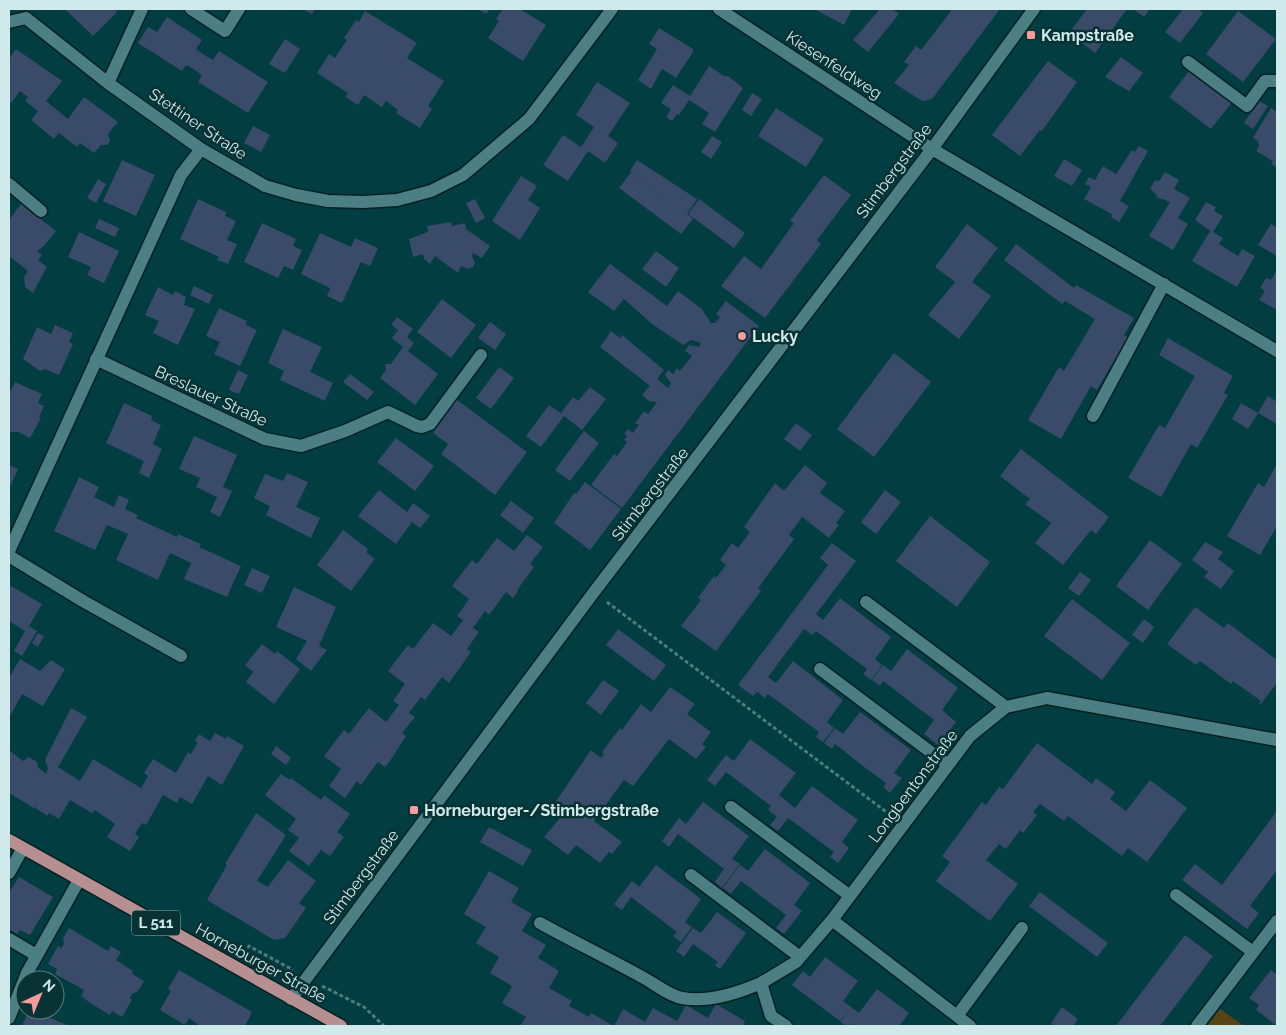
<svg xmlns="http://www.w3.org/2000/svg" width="1286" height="1035" font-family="Raleway,sans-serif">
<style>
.green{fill:#594214}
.building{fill:#394b69}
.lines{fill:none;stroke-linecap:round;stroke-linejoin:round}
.minor-casing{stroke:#062123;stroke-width:15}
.major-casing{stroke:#062123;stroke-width:15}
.path{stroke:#4c7c7f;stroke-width:3;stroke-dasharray:4 2.5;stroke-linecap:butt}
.minor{stroke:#4c7f83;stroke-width:12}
.major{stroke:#b69090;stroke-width:12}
.poi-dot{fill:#f59b99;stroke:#083234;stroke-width:2}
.labels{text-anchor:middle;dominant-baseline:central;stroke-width:5;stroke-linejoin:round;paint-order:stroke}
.shield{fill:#083234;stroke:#94b3b4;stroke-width:1}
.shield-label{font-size:15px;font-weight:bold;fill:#d0eaeb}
.poi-label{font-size:16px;font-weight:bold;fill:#d0eaeb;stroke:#083234;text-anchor:start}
.street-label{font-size:16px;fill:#d0eaeb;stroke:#083234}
</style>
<rect width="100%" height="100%" fill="#013d41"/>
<!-- green -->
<path class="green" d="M1220 1009 1244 1026H1207Z"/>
<!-- building -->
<path class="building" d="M65 9H114L117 12 93 36Z
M303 9H315L312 14Z
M477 9H489L487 14Z
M503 9H520L546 25 523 61 488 38 499 21 496 19Z
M814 9H852L844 25Z
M880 9H892L899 14 868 52 853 40Z
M948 9H1000L932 99 922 101 894 83 909 65 904 62 916 46 921 50 951 11Z
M1087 9H1127L1095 53 1069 33Z
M1133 9H1150L1144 17Z
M1183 9H1198L1203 13 1180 43 1165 32Z
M365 11 417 43 407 58 444 81 428 106 432 109 420 128 396 113 398 110 386 101 382 107 364 95 358 105 345 97 348 93 317 73 329 54 335 58 347 40 344 38 356 20 359 22Z
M1238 11 1276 39 1243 82 1206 54Z
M167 17 202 40 196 49 204 55 213 60 219 51 268 82 248 113 198 82 202 76 195 70 186 65 182 71 138 43 148 27 157 32Z
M659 28 693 49V52L676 78 662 69 651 89 638 80 657 49 649 44Z
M285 39 300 49 285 73 269 64Z
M16 49 62 81 46 101 68 119 84 97 118 122 108 134 110 141 107 145H101L94 153 80 143 77 147 59 133 54 139 31 120 38 111 25 101 28 97 20 91 11 103 9 102V59Z
M1121 57 1143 73 1129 91 1105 77Z
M1048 61 1077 82 1042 131 1040 130 1020 156 992 135Z
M709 66 724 76H728L743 88 715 132 702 124 709 113 689 100 679 115 677 114 672 121 666 117 671 109 661 103 673 85 690 96Z
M1190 70 1232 102 1211 129 1169 97Z
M597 82 630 103 608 136 618 143 605 163 588 151 568 181 543 165 563 135 581 147 594 127 576 115Z
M752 93 762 99 751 116 742 110Z
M1259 101 1268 106 1253 129 1244 123Z
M776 108 824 139 806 167 758 136Z
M1271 108 1277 112V168L1271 164 1273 161 1256 151 1259 146 1258 141 1253 138Z
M253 126 270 135 261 152 244 143Z
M712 136 722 142 711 159 701 152Z
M1139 146 1148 151 1120 201 1129 206 1119 222 1111 217 1112 214 1084 199 1091 187 1085 184 1089 177 1095 180 1103 166 1116 174 1132 150 1135 152Z
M1064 159 1082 170 1072 186 1054 176Z
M122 160 155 175 136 216 103 201Z
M637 160 697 199 687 214 693 219 681 234 619 188 631 172 680 208 630 171Z
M1165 172 1179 180 1174 189 1190 198 1178 218 1188 224 1173 250 1149 236 1170 202 1156 197 1157 195 1150 189 1155 180 1159 181Z
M824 175 851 195 817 240 821 244 765 318 721 286 744 256 761 269 794 223 790 221Z
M521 176 537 186 528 200 540 208 520 240 492 221Z
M98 179 106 184 96 203 87 198Z
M198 199 226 212 225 216 236 221 227 240 237 244 228 264 217 260 219 257 180 239Z
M475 199 485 218 476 223 466 203Z
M699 199 745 233 734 248 688 214Z
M1206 202 1216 207 1214 211 1223 216 1213 232 1223 238 1219 244 1238 256 1242 249 1255 256 1237 287 1192 261 1210 231 1195 220Z
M21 204 56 231 44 246 37 251 42 255 38 260 47 267 33 293 25 287 24 277 28 271 9 256V220Z
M99 219 119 228 115 237 95 228Z
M451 222 452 226 465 223 466 229 490 246 482 258 473 253 472 256 475 263 473 267 468 269 461 266 458 273 435 256 430 264 424 259 423 254 413 257 409 239 428 232 427 226Z
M262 223 296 239 293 246 302 250 293 270 284 266 278 278 244 262Z
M967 224 998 248 972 282 991 296 959 339 928 315 955 282 935 267Z
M1271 224 1277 228V256L1258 245Z
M79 232 119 251 104 283 87 275 91 267 68 257Z
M320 233 351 247 355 238 378 248 370 266 361 262 342 303 327 296 330 288 301 274Z
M1016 244 1074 288 1076 285 1134 318 1124 335 1128 337 1097 390 1091 386 1061 439 1028 420 1059 367 1064 371 1095 319 1065 301 1062 304 1004 260Z
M656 251 679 268 666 287 642 269Z
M610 264 667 306 678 291 702 309 711 323H715L720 317 716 314 726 301 759 326 622 508 591 485 614 454 617 456 627 442 624 440 627 436 624 434 628 429 633 433 639 425 635 423 644 411 648 414 657 402 649 401 642 395 650 386 600 347 611 331 620 338 622 335 664 370 657 379 668 388 671 383 665 375 668 370 673 374 677 368 680 371 692 356 685 351 689 345 699 347 701 343 691 340 683 345 652 324 624 299 614 311 588 292Z
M1277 270V310L1259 300 1265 291 1260 288 1266 278 1271 280Z
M194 286 213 295 209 304 190 295Z
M158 287 173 295 175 291 186 297 184 305 195 309 178 345 153 333 159 321 145 315Z
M442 299 476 325 451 358 417 332Z
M219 308 247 321 246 325 257 330 240 366 214 354 220 342 206 336Z
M397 317 413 329 407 337 414 343 408 351 438 374 415 405 380 378 386 370 385 364H391L403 347 392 338 398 330 391 325Z
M490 322 506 334 495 350 478 338Z
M55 325 73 333 69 342 73 344 59 375 45 369 40 371 23 359 37 327 51 334Z
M283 329 322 347 310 372 333 383 325 401 280 380 284 371 268 363Z
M1168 338 1233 376 1224 393 1228 395 1197 448 1191 444 1161 497 1128 478 1159 425 1165 428 1195 376 1159 355Z
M894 353 931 382 874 457 837 429Z
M499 367 514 378 491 409 476 398Z
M238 370 248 375 239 394 229 390Z
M350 374 374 392 367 400 343 382Z
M15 382 42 394 38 403 44 406 39 417 41 418 30 438 18 432H9V390L11 391Z
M590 387 606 399 582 430 564 416 541 447 526 436 549 405 561 413 573 397 578 401Z
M1268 396 1277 402V424L1258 413Z
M456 399 527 452 495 495 441 454 448 444 433 433Z
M124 403 152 416 151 420 161 425 153 444 162 449 149 478 139 473 144 461 106 443Z
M1241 403 1258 413 1248 429 1232 419Z
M796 423 812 435 800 451 784 439Z
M584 431 599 443 570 481 555 470Z
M194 436 237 455 223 487 232 491 220 517 210 512 217 497 196 487 200 478 179 469Z
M396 438 434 466 415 491 377 462Z
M1021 449 1109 517 1096 534 1091 530 1063 565 1035 543 1051 523 1025 504 1030 499 1000 476Z
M1277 464V526L1260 555 1227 536 1258 483 1264 487Z
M9 465 18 469 9 489Z
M805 465 827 483 820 493 845 511 836 523 839 525 829 538 802 517 789 535 794 539 758 588 761 591 716 651 681 626 701 600 698 598 714 576 716 578 726 565 720 560 732 543 738 548 750 532 744 527 775 483 784 491Z
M287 473 308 482 296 507 320 518 311 538 266 515 270 506 254 498 265 474 283 481Z
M79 477 99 487 94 497 114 507 119 495 129 500 125 509 138 515 136 518 177 537 178 534 201 544 199 547 241 566 227 597 184 579 191 563 170 553 158 580 116 560 128 534 107 525 95 550 54 531Z
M585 482 621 509 590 550 554 523 574 493 576 494Z
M379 490 407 512 413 503 430 516 420 528 412 522 396 544 358 516Z
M885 490 901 502 876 534 861 522Z
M511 501 534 518 523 533 500 515Z
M930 516 990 562 957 607 896 561Z
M343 530 368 549 366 552 375 559 351 591 317 565Z
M527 535 543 547 530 564 534 567 517 590 518 591 513 598 506 592 489 615 485 611 473 628 479 632 467 649 471 652 454 676 449 683 442 677 425 700 421 697 409 713 415 717 402 733 406 736 390 761 385 767 378 762 361 785 357 781 345 798 329 786 341 769 324 756 344 730 349 734 369 708 386 722 399 705 393 701 405 684 388 671 408 645 413 649 433 623 451 636 463 620 457 616 469 599 452 586 472 560 477 564 497 538 514 551Z
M1150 540 1182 564 1148 610 1116 586Z
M1205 542 1223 552 1218 559 1234 571 1221 589 1204 577 1208 572 1192 560Z
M832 543 856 561 816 614 823 620 840 598 891 637 875 659 882 665 871 680 863 674 867 669 816 631 812 635 804 629 768 677 776 683 793 661 843 700 827 722 834 728 823 742 816 737 819 732 768 694 765 698 757 692 753 696 738 685 828 565 820 558Z
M252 568 270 576 262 593 244 585Z
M1080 572 1091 580 1079 596 1068 588Z
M11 586 42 604 29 626 37 631 22 656 14 651 25 631 9 621V590Z
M294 587 336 607 319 646 327 650 311 671 296 659 307 641 276 627Z
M1072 599 1130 643 1102 680 1044 636Z
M1195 607 1224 628 1228 623 1277 660V683L1260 705 1259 704 1261 701 1233 681 1231 684 1200 661 1196 665 1167 644Z
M1144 619 1154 627 1143 643 1132 635Z
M618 629 666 665 654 681 606 645Z
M38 633 44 636 38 647 32 643Z
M262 644 275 654 277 651 300 669 274 704 246 682 253 672 245 665Z
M907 649 958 688 942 710 956 722 938 745 924 734 934 720 883 681 880 686 872 680 883 665 891 671Z
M20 659 40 671 51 660 65 669 43 706 22 694 9 718V678Z
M603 680 619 691 601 715 586 703Z
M670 687 695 704 687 714 711 732 702 744 706 747 696 759 669 739 633 786 624 780 594 821 622 842 612 854 609 852 600 863 576 845 568 855 544 837 565 812 554 804 591 750 601 758 604 754 602 752 620 728 622 730 641 704 651 712Z
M71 708 87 717 58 767 80 781 93 759 141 788 148 776 144 773 153 759 176 773 188 752 191 754 198 742 195 741 199 734 210 741 215 733 226 739 227 736 244 746 222 785 208 776 192 804 180 797 177 803 163 795 146 825 142 823 135 834 139 837 130 851 107 837 115 824 95 810 92 813 70 800 59 819 49 813 48 816 35 808 37 802 34 808 9 793V750L23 761 29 757 37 762 38 767 46 774 48 769 45 760Z
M860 712 911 750 894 773 902 778 890 793 883 787 886 783 863 766 835 744 832 749 824 743 835 728 843 734Z
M750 739 796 773 779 795 795 808 812 786 858 820 842 842 849 848 838 863 830 857 834 852 788 818 778 831 770 825 777 817 768 810 771 806 726 772 715 786 707 780 726 755 734 761Z
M1037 743 1092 784 1096 778 1115 792 1110 799 1126 811 1150 780 1187 808 1147 862 1128 848 1122 856 1068 816 1064 821 1040 804 1033 812 1037 815 1023 833 1020 830 1006 849 999 844 986 860 1018 884 990 921 936 881 950 862 942 856 982 802 986 805 999 787 1003 789Z
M276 746 291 758 286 765 271 754Z
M281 774 290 780 291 778 321 800 324 795 350 814 337 832 344 837 330 856 321 850 309 866 289 851 299 838 288 830 296 819 265 795Z
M703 802 749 836 732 859 740 864 722 888 715 882 724 869 678 834 669 847 662 841 679 818 686 824Z
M1277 811V870L1250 906 1259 913 1247 929 1182 880 1195 864 1222 885Z
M256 813 286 835 257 881 268 887 288 860 316 881 299 903 306 908 285 938 274 940 207 900 227 865 225 864Z
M489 827 532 850 523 866 480 842Z
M765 849 810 883 794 905 802 911 784 934 776 928 786 915 741 881 731 894 723 888 740 865 748 871Z
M656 865 701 899 685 922 692 927 681 942 673 936 677 932 631 897 622 910 614 904 632 881 639 887Z
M489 871 519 888 511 902 532 914 522 931 546 945 538 958 559 971 549 988 572 1001 569 1006 589 1017 591 1013 614 1026 623 1009 645 1022 653 1008 677 1021 686 1005 708 1018 716 1004 745 1021 743 1026H520L526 1017 502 1003 512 986 490 973 499 957 476 943 486 927 464 914Z
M19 877 53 897 30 935 20 930 17 934 9 929V893Z
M1040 892 1108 943 1097 957 1029 906Z
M717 912 746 933 720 969 715 965 718 962 693 944 684 957 676 951 693 928 701 933Z
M69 928 108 951 111 946 121 952 116 960 133 971 132 974 144 981 138 991 132 994 130 998 132 1000 122 1017 112 1011 110 1015 90 1003 81 996 84 990 55 974 57 969 48 964 58 946 61 948 64 944 63 938Z
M1185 935 1213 956 1202 971 1160 1026H1116Z
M825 957 858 981 843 1001 851 1007 840 1021 792 985 803 971 810 977Z
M179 970 252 1012 245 1026H200L189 1018 185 1025 160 1010 171 991 168 989Z
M1271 970 1277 975V1026L1256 1010 1259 1005 1249 998Z
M877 989 909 1013 899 1026H854L851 1024 847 1026 840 1022 851 1007 859 1013Z
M1062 1007 1078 1019 1073 1026H1054L1051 1023Z
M29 1010H32L69 1026H22Z"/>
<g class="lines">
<!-- minor casing -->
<g class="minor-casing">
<path id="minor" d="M191 9 225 31 239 9
M719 9 932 149 1277 351
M9 22 26 18 108 83 201 149 265 186 296 195 328 201 363 202 397 200 431 191 463 175 529 119 612 9
M1188 62 1247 106 1265 81H1277
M108 83 142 9
M9 184 41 211
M96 359 265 439 301 446 345 431 388 412 417 426 422 427 430 424 481 355
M1093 416 1164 284
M9 551 181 175 201 149
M9 556 83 601 181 656
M866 602 1006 707
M820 669 948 765
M731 807 850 896
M9 873 23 848
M691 875 800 957
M1176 895 1253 952
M540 923C574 942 608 958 642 977 654 983 669 996 682 998 708 1003 738 993 761 983
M9 939 36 955
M291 999 594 592 932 149 1034 9
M957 1016 1022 928
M9 1018 27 973 79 880
M786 1026 771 1016 761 983 796 962 832 920
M970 1026 832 920 970 736 1006 707 1047 698 1277 740
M1197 1026 1277 921"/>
</g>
<!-- major casing -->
<g class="major-casing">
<path id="major" d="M9 840 341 1026"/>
</g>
<!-- path -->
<path class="path" d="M607 602 889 814
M245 954 249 946 293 970
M322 986 364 1007 384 1026"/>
<!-- minor -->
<use href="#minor" class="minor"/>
<!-- major -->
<use href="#major" class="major"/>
</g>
<!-- markers -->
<g class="poi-dot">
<rect x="1026" y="30" width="10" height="10" rx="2.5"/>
<circle cx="742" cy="336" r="5"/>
<rect x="409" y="805" width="10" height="10" rx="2.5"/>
</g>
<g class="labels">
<!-- shield labels -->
<rect class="shield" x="132" y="910.5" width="48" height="25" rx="4"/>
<g class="shield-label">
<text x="156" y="923">L 511</text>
</g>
<!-- poi labels -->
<g class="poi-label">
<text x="1041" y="35">Kampstraße</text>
<text x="752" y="336">Lucky</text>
<text x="424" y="810">Horneburger-/Stimbergstraße</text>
</g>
<!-- street labels -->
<g class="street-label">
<text transform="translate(834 65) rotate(33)">Kiesenfeldweg</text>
<text transform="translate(198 124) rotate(34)">Stettiner Straße</text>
<text transform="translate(894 171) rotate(-53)">Stimbergstraße</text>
<text transform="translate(211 396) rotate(25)">Breslauer Straße</text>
<text transform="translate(650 494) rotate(-52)">Stimbergstraße</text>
<text transform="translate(913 786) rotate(-53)">Longbentonstraße</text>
<text transform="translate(361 877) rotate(-53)">Stimbergstraße</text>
<text transform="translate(261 963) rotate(29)">Horneburger Straße</text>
</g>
</g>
<!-- border -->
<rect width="1286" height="1035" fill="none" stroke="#d0eaeb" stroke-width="20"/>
<!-- north arrow -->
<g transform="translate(40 995) rotate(44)"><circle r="24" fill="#083234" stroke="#587c7d"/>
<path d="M0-4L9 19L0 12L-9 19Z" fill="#f59b99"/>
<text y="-8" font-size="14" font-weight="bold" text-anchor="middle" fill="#d0eaeb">N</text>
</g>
</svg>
